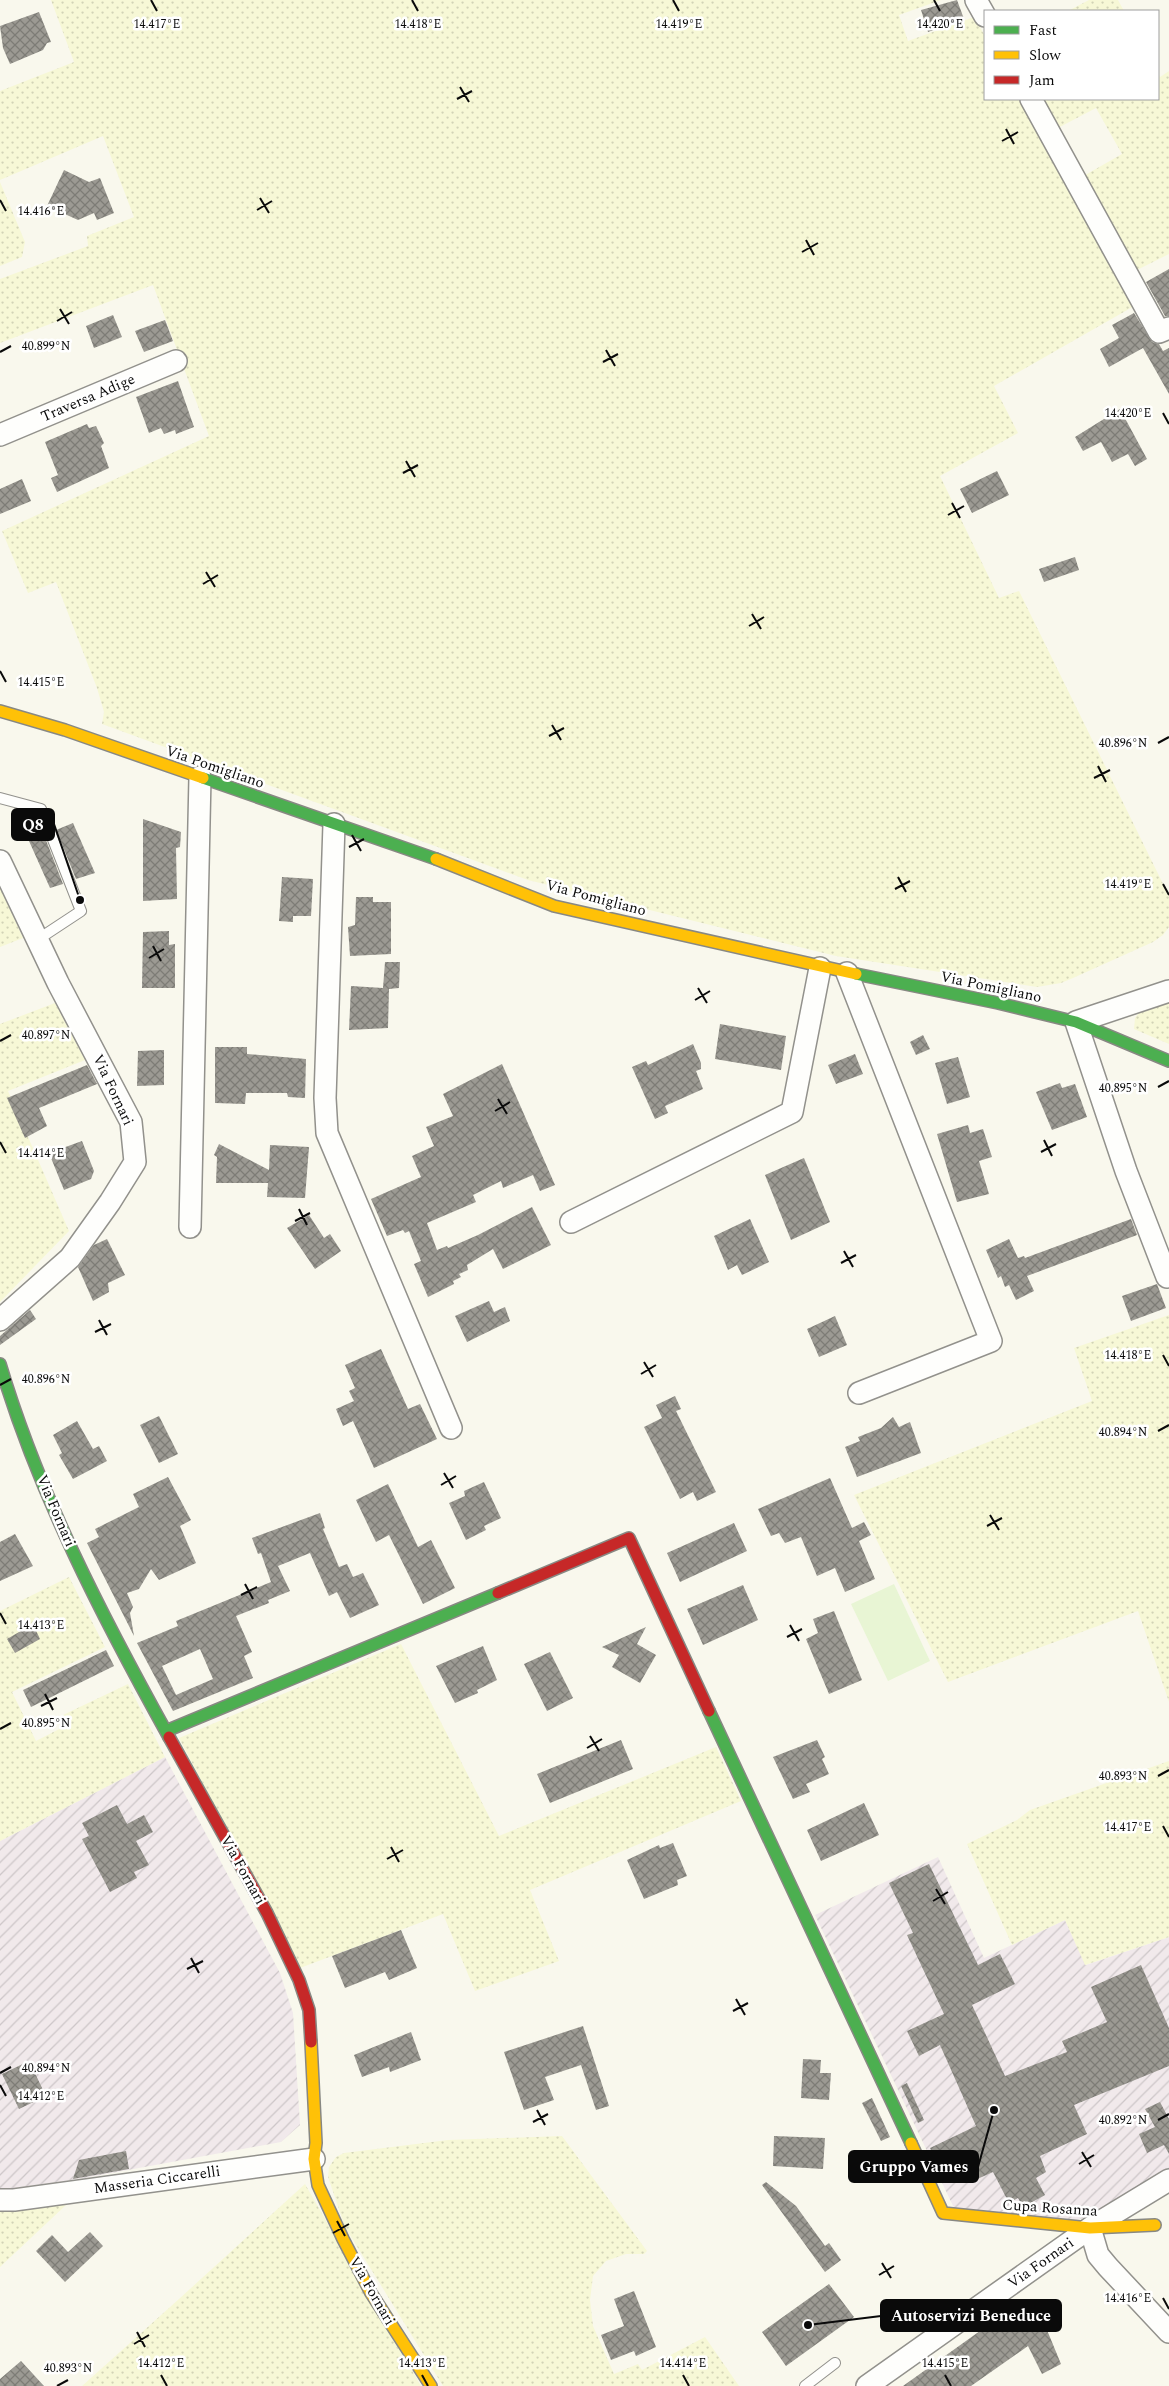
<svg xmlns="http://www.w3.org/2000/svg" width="1169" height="2386" font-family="Spectral,serif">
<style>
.industrial{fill:url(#industrial-furrows)}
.farmland{fill:url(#farmland-dots)}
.pitch{fill:#e8f5d4}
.building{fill:url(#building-cross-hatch);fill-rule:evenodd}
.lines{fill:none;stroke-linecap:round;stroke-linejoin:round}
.lane-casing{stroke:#92918c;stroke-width:12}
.street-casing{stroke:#92918c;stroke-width:24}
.fast-casing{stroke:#888883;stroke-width:14}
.slow-casing{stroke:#888883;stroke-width:14}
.jam-casing{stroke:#888883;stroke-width:14}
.lane{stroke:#fefefc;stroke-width:10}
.street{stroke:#fefefc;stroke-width:21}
.fast{stroke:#4caf50;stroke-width:11}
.slow{stroke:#ffc107;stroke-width:11}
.jam{stroke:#c62828;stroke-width:11}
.ticks{fill:none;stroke:#0a0a0a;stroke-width:2}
.labels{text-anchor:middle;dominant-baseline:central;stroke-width:5;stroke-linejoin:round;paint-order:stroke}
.street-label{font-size:15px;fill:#0a0a0a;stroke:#fff}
.ticks-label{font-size:12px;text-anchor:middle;fill:#0a0a0a;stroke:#fff;stroke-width:5;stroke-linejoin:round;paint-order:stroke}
.leader{fill:none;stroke:#0a0a0a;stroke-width:2}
.callout-dot{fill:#0a0a0a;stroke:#fff;stroke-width:2}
.callout{fill:#0a0a0a;stroke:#0a0a0a;stroke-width:2}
.callout-label{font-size:16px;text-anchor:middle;font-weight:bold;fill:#fff}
</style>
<defs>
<pattern id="industrial-furrows" width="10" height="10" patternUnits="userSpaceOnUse" patternTransform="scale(1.25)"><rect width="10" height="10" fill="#f1e9eb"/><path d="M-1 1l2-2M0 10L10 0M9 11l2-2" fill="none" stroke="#cdc6c8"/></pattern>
<pattern id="farmland-dots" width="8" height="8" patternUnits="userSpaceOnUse" patternTransform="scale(1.25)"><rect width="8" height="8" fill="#f7f8d6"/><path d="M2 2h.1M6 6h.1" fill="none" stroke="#d2d3b6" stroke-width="1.8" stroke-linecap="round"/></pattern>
<pattern id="building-cross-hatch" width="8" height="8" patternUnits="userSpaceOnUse" patternTransform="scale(1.25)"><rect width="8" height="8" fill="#9c9a93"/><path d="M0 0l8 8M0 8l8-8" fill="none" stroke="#7d7c76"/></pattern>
</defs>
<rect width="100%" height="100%" fill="#f9f8ed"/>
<!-- industrial -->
<path class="industrial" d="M165 1757 280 1973 293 2013 300 2125 281 2142 79 2179 0 2190V1841Z
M938 1857 984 1958 1065 1920 1086 1965 1169 1937V2170L1098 2214 1069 2222 954 2208 815 1915Z"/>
<!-- farmland -->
<path class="farmland" d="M51 0H941L899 15 908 41 974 17 985 36V99H1021L1136 305 994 386 1018 433 940 476 999 598 1019 591 1169 896V927L1163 935 1153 942 1073 978 1061 983 1037 987 836 956 528 880 102 724 104 712 97 688 56 582 28 593 2 531 209 436 153 285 0 343V279L88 246 87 236 134 217 103 136 0 180V91L74 62Z
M1089 0H1118L1124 11H1068Z
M1169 71V254L1133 272 1080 178 1122 154 1096 108 1054 130 1037 99H1158V73L1160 77Z
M0 182 25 242 22 257 0 266Z
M0 887 23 938 0 947Z
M1169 993V1044L1134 1029 1135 1018 1144 1006Z
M55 1003 85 1060 8 1091 69 1231 0 1302V1024Z
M1169 1315V1702L1138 1611 948 1682 854 1495 1092 1401 1074 1348Z
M69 1577 105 1647 12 1692 36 1741 67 1725 63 1715 128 1684 165 1757 0 1841V1611Z
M401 1644 499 1836 716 1747 741 1801 530 1890 559 1961 475 1991 443 1914 300 1968 179 1738Z
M1169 1761V1937L1085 1965 1065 1920 1012 1945 967 1844 1017 1820 1030 1810Z
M562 2136 647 2251 644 2254H626L606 2261 593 2276 590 2300 593 2326 614 2374 638 2364 642 2370 705 2337 739 2386H443L345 2227 328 2177 329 2167 336 2157 344 2153 448 2140Z
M305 2184 421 2386H82L179 2299Z
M0 2203 39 2206 66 2205 0 2267Z"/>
<!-- pitch -->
<path class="pitch" d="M894 1584 930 1661 888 1681 851 1604Z"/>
<!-- building -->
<path class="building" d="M957 0 964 19 928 32 921 10Z
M39 12 51 42 47 43 43 50 10 64 3 48 0 26Z
M64 170 89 182 100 178 114 213 97 220 94 213 78 220 47 206Z
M1169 269V316H1165L1146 282Z
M1134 313 1152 342 1159 344 1163 351 1169 348V394L1143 348 1109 367 1100 349 1119 338 1112 325Z
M113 315 122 337 94 348 86 326Z
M165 320 173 341 144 352 135 331Z
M178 381 194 427 176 434 175 430 164 434 161 428 149 433 136 397Z
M1120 409 1147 459 1135 466 1128 454 1112 462 1101 442 1083 451 1075 437Z
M87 424 89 428 96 426 104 443 101 446 109 468 57 492 51 478 58 475 45 442Z
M997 471 1009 495 972 513 960 489Z
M22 479 31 501 0 514V489Z
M1075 557 1079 570 1044 582 1039 569Z
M143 819 181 832 180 847 176 848 177 899 143 901Z
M73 823 95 873 76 879 56 830Z
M44 835 63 884 50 888 29 841Z
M282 877 313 879 311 916H293V922L279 921Z
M356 897H373V902H391V954L350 956 348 927 355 925Z
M169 931V945L175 944V988H142L143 932Z
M385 962H400L399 988 389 989 388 1028 349 1030 351 986 383 988Z
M720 1024 786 1036 781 1070 715 1059Z
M923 1035 930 1049 916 1055 910 1042Z
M693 1044 701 1063V1069L696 1071 703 1089 665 1106 668 1113 655 1119 632 1067 646 1061 648 1065Z
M215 1047H247V1054L306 1059 305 1098 288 1097 287 1093H246L245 1104 215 1103Z
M164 1050V1085L137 1086 138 1051Z
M855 1054 863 1074 836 1084 828 1065Z
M958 1057 970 1097 947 1104 935 1063Z
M502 1064 555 1185 540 1191 533 1175 503 1188 501 1181 473 1195 476 1202 427 1223 437 1250 447 1246 448 1248 478 1235 532 1207 551 1245 503 1269 493 1249 467 1265 468 1270 459 1274 461 1277 453 1281 454 1284 428 1297 414 1264 421 1261 409 1231 405 1233 403 1230 387 1236 371 1199 421 1177 412 1156 434 1146 426 1127 453 1116 443 1094Z
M87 1065 97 1084 39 1108 47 1126 25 1138 7 1098Z
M1060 1083 1062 1088 1075 1084 1087 1117 1052 1130 1036 1092Z
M968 1125 970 1133 983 1129 992 1157 979 1161 989 1194 957 1202 937 1134Z
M82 1141 94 1171 91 1179 64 1190 49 1153Z
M219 1144 269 1170 270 1145 309 1147 305 1198 267 1197 268 1183H216L217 1157 214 1155Z
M804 1158 830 1222 791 1240 765 1175Z
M309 1215 324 1238 330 1234 341 1251 315 1269 287 1228Z
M750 1219 769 1262 742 1275 737 1265 728 1270 714 1236Z
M1131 1219 1137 1235 1027 1276 1034 1291 1016 1300 1009 1285 1005 1287 1001 1276 998 1278 986 1250 1009 1239 1018 1258 1024 1256 1025 1258Z
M107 1239 125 1275 108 1283 109 1292 93 1301 78 1267 94 1245Z
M1157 1284 1166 1308 1131 1321 1122 1296Z
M489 1301 494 1312 505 1307 510 1321 467 1342 455 1316Z
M30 1310 36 1319 0 1345V1336Z
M835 1316 847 1345 819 1357 807 1329Z
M381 1349 408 1409 420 1404 437 1439 374 1468 353 1421 343 1426 336 1409 354 1401 349 1391 355 1388 345 1365Z
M675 1396 681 1409 676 1411 716 1492 697 1501 693 1492 680 1499 644 1427 662 1418 656 1405Z
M159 1416 178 1454 159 1463 140 1425Z
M893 1417 899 1427 910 1422 921 1453 857 1477 845 1447 860 1441 858 1437 881 1428Z
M77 1421 93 1449 99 1446 107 1461 73 1479 59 1455 62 1453 53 1435Z
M168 1477 191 1520 180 1526 196 1563 159 1580 151 1569 139 1589 127 1593 133 1607 130 1613 134 1636 87 1543 99 1537 95 1529 139 1507 133 1494Z
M830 1478 852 1528 864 1522 871 1535 859 1541 875 1579 845 1592 835 1568 817 1576 801 1537 785 1543 779 1533 771 1536 758 1509Z
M484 1482 501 1518 484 1526 486 1530 466 1540 449 1503 465 1496 464 1491Z
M388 1484 418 1547 431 1540 455 1588 423 1604 389 1535 376 1542 356 1500Z
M320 1513 325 1528 323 1529 339 1567 347 1564 353 1577 363 1573 379 1605 350 1618 337 1592 329 1596 310 1553 278 1566 290 1591 268 1600 269 1603 236 1616 252 1652 244 1656 253 1678 173 1711 137 1643 178 1626 176 1621 271 1582 261 1553 258 1554 252 1538ZM200 1649 213 1679 176 1695 162 1666Z
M734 1523 747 1551 680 1582 667 1553Z
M15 1534 33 1566 0 1581V1542Z
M743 1585 758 1620 703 1645 687 1609Z
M834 1611 862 1680 829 1694 806 1639 818 1633 813 1619Z
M33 1624 40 1639 15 1653 7 1639Z
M646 1627 637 1644 656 1655 640 1683 612 1667 619 1655 602 1647Z
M483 1646 497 1680 477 1690 478 1693 455 1703 436 1666Z
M106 1650 114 1666 31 1707 23 1690Z
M550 1652 573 1698 547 1711 524 1664Z
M621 1740 633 1769 550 1803 537 1774Z
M817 1740 825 1757 822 1759 829 1774 806 1784 810 1792 793 1799 773 1757Z
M864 1803 879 1835 821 1861 807 1830Z
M117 1805 127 1824 144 1815 153 1832 136 1841 149 1865 134 1872 137 1878 110 1892 82 1839 89 1836 82 1823Z
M673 1843 687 1876 677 1880 678 1885 644 1899 627 1860 659 1845 660 1848Z
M929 1864 978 1965 1000 1954 1015 1984 972 2005 1005 2076 1067 2052 1062 2041 1107 2022 1091 1987 1141 1965 1169 2028V2066L1074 2105 1087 2134 1040 2156 1046 2172 1036 2178 1045 2195 1025 2206 1022 2205 1018 2198 1009 2203 993 2172 975 2180 968 2166 944 2178 930 2148 976 2126 940 2045 919 2056 907 2031 944 2014 907 1935 913 1933 889 1883Z
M401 1930 417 1968 389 1980 385 1972 345 1988 332 1956Z
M583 2026 609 2106 596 2110 581 2065 545 2077 554 2100 524 2110 504 2052Z
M411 2032 421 2060 390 2072 389 2067 362 2077 354 2055Z
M803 2059 821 2060 820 2073H831L829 2100 801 2098Z
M29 2061 46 2096 19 2109 2 2074Z
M907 2083 924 2120 918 2123 901 2086Z
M872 2098 890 2137 881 2141 862 2103Z
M1160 2102 1169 2119V2154L1164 2145 1147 2153 1139 2134 1155 2127 1145 2109Z
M774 2136 825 2138 823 2169 773 2166Z
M126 2151 129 2169 73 2179 79 2160Z
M766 2182 796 2206 825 2246 829 2243 841 2260 825 2272 762 2185Z
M90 2232 103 2246 65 2282 36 2251 52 2235 68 2252Z
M829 2284 854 2317 786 2366 762 2332Z
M634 2291 656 2347 636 2356 634 2351 611 2360 601 2335 624 2326 614 2299Z
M1022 2301 1044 2331 1047 2330 1061 2364 1042 2374 1028 2346 971 2386H903Z
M21 2361 44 2386H0V2379Z"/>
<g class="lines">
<!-- lane casing -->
<g class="lane-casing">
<path id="lane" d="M0 798 41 809 81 911 37 940
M805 2386 835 2363"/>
</g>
<!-- street casing -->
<g class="street-casing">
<path id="street" d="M976 0 985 16
M1031 99 1159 332 1169 328
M0 435 176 361
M334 824 325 1098 327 1133 451 1428
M0 861 58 983 131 1122 135 1162 110 1202 70 1258 0 1320
M847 973 991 1341 859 1393
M571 1222 792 1112 820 968
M190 1227 200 777
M1167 1277 1126 1171 1076 1022 1169 991
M0 2200H14L314 2159
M1090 2228 1098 2255 1108 2267 1169 2332
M867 2386 1090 2228 1169 2180"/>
</g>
<!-- fast casing -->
<g class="fast-casing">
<path id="fast" d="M203 778 436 859
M856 974 998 1003 1076 1022 1169 1061
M0 1364C39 1495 103 1618 169 1737
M709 1711 911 2143
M166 1731 498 1593"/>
</g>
<!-- slow casing -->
<g class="slow-casing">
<path id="slow" d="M0 711 65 730 203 778
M436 859 554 906 856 974
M311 2042 316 2143 314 2159 318 2185 343 2239 371 2293 431 2386
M911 2143 943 2213 1090 2228 1155 2225"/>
</g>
<!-- jam casing -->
<g class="jam-casing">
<path id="jam" d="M498 1593 629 1538 709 1711
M169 1737 267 1913 299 1980 309 2010 311 2042"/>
</g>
<!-- lane -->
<use href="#lane" class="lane"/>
<!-- street -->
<use href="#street" class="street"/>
<!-- fast -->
<use href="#fast" class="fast"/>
<!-- slow -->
<use href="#slow" class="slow"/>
<!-- jam -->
<use href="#jam" class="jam"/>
</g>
<!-- ticks -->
<path class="ticks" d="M151 0 157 11M412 0 418 11M673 0 679 11M934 0 940 11M460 87 469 102M457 99 472 91M1006 129 1014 144M1002 141 1018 132M260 198 269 213M0 200 6 211M257 210 272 201M806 240 814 255M802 252 818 243M60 309 69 324M57 321 72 312M606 350 615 366M0 352 11 346M603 362 618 354M1163 413 1169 424M406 461 415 477M403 473 418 465M952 503 960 518M948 515 964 506M206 572 215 587M203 584 218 575M752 614 761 629M749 626 764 617M0 671 6 682M552 725 561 740M549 736 564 728M1158 743 1169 737M1098 766 1106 782M1094 778 1110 770M352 835 361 851M349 847 364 839M898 877 906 892M1163 884 1169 895M895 889 910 881M153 946 161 961M149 958 164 949M698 988 707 1003M695 1000 710 991M0 1041 11 1035M1158 1087 1169 1081M498 1099 507 1114M495 1111 510 1102M1044 1140 1052 1156M0 1142 6 1153M1041 1152 1056 1144M299 1209 307 1225M295 1221 310 1213M844 1251 853 1267M841 1263 856 1255M99 1320 107 1335M95 1332 111 1324M1163 1355 1169 1366M644 1362 653 1377M641 1374 656 1365M0 1385 11 1379M1158 1431 1169 1425M444 1473 453 1488M441 1485 456 1476M990 1515 999 1530M987 1526 1002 1518M245 1584 253 1599M241 1595 257 1587M0 1613 6 1624M790 1625 799 1641M787 1637 802 1629M45 1694 53 1710M41 1706 57 1698M0 1729 11 1723M590 1736 599 1751M587 1748 602 1739M1158 1776 1169 1770M1163 1826 1169 1837M391 1847 399 1862M387 1859 403 1850M936 1889 945 1904M933 1901 948 1892M191 1958 199 1973M187 1969 203 1961M736 1999 745 2015M733 2011 748 2003M0 2073 11 2067M0 2085 6 2096M537 2110 545 2125M1158 2120 1169 2114M533 2122 548 2114M1082 2152 1091 2167M1079 2164 1094 2155M337 2221 345 2236M333 2233 349 2224M882 2263 891 2278M879 2275 894 2266M1163 2298 1169 2309M137 2332 145 2347M134 2344 149 2335M161 2375 167 2386M422 2375 428 2386M683 2375 689 2386M945 2375 951 2386M57 2386 68 2380"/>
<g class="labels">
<!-- street labels -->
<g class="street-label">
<text transform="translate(88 398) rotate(-23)">Traversa Adige</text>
<text transform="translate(215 767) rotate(19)">Via Pomigliano</text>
<text transform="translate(596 898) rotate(15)">Via Pomigliano</text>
<text transform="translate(991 987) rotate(12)">Via Pomigliano</text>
<text transform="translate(113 1090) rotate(65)">Via Fornari</text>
<text transform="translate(56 1511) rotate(67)">Via Fornari</text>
<text transform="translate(243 1870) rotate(61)">Via Fornari</text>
<text transform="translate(157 2180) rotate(-8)">Masseria Ciccarelli</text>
<text transform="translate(1050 2208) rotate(4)">Cupa Rosanna</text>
<text transform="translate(1041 2263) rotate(-35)">Via Fornari</text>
<text transform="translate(372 2291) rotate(60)">Via Fornari</text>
</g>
</g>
<g class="ticks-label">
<text x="157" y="28">14.417°E</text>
<text x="418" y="28">14.418°E</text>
<text x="679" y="28">14.419°E</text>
<text x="940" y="28">14.420°E</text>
<text x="41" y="215">14.416°E</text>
<text x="46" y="350">40.899°N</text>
<text x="1128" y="417">14.420°E</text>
<text x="41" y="686">14.415°E</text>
<text x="1123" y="747">40.896°N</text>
<text x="1128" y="888">14.419°E</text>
<text x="46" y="1039">40.897°N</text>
<text x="1123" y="1092">40.895°N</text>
<text x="41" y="1157">14.414°E</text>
<text x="1128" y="1359">14.418°E</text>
<text x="46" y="1383">40.896°N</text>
<text x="1123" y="1436">40.894°N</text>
<text x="41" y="1629">14.413°E</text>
<text x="46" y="1727">40.895°N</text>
<text x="1123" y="1780">40.893°N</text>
<text x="1128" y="1831">14.417°E</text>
<text x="46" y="2072">40.894°N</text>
<text x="41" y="2100">14.412°E</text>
<text x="1123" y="2124">40.892°N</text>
<text x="1128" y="2302">14.416°E</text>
<text x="161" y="2367">14.412°E</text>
<text x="422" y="2367">14.413°E</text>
<text x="683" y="2367">14.414°E</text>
<text x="945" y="2367">14.415°E</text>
<text x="68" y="2372">40.893°N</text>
</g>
<!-- callouts -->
<path class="leader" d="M80 900L54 824M994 2110L978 2167M808 2325L881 2316"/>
<g class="callout-dot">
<circle cx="80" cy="900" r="5"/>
<circle cx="994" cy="2110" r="5"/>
<circle cx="808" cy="2325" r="5"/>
</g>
<g class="callout">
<rect x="12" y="809" width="42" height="31" rx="5"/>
<rect x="849" y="2151" width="129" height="31" rx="5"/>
<rect x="881" y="2300" width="180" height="31" rx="5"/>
</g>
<g class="callout-label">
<text x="33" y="830">Q8</text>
<text x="914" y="2172">Gruppo Vames</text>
<text x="971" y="2321">Autoservizi Beneduce</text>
</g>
<!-- legend -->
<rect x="984" y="10" width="175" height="90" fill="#ffffff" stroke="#9d9d9d"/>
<rect x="994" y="26" width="25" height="8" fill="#4caf50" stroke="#9d9d9d"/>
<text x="1029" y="35" font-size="15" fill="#0a0a0a">Fast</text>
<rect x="994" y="51" width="25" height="8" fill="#ffc107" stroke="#9d9d9d"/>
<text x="1029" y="60" font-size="15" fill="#0a0a0a">Slow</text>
<rect x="994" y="76" width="25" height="8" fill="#c62828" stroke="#9d9d9d"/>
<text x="1029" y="85" font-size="15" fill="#0a0a0a">Jam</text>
</svg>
